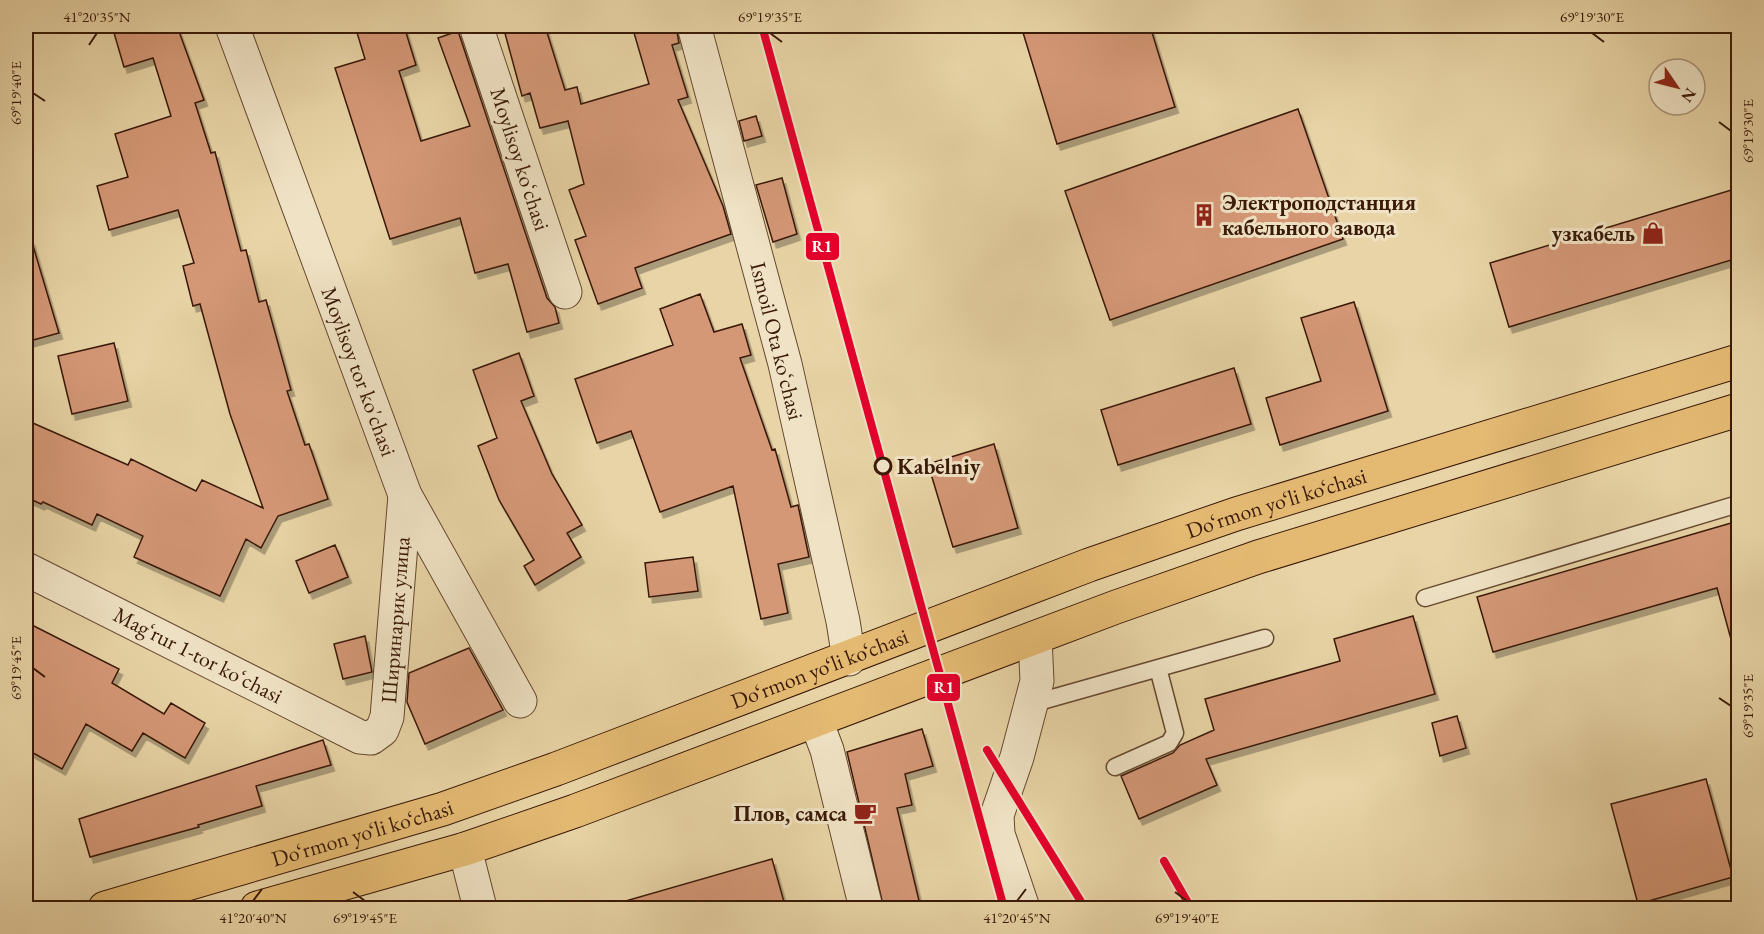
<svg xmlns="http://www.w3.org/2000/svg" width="1764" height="934" font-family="'EB Garamond',serif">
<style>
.building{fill:#d59877;stroke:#391907;stroke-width:1.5;filter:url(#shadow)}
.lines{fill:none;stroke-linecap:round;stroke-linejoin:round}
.service-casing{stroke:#65482f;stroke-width:19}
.minor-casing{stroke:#65482f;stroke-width:35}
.primary-casing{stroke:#391907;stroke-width:35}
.service{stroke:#f0e3c5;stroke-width:16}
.minor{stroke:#f0e3c5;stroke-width:33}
.primary{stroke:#e4ba73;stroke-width:33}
.rail-1-casing{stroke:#f0e3c5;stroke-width:12}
.rail-1{stroke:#e4002b;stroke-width:8}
.ticks{fill:none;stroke:#391907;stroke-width:2}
.stop-dot{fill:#f0e3c5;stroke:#391907;stroke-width:3}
.labels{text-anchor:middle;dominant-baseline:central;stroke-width:6;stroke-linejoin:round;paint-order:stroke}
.street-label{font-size:22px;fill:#391907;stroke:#f0e3c5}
.poi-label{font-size:22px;font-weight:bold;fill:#391907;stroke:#f0e3c5;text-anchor:end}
.stop-label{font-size:22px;font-weight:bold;fill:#391907;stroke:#f0e3c5;text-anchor:start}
.line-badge{stroke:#f0e3c5;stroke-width:2}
.badge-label{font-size:16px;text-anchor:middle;font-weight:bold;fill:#fff}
.neatline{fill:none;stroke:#391907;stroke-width:2}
.ticks-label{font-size:15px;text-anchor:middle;fill:#391907}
</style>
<defs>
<filter id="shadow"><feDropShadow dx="3.5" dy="6" stdDeviation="0" flood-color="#0004"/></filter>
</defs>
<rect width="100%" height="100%" fill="#e8d4a6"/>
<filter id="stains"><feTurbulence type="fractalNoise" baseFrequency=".00333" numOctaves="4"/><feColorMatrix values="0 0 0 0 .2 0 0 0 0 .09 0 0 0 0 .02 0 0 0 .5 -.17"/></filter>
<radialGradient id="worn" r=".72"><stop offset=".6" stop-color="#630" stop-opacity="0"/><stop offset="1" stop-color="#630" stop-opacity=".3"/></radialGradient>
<!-- building -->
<path class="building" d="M112 26H177L204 100 195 103 211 153 215 152 241 251 246 250 259 302 266 300 291 390 287 391 305 445 309 444 328 499 278 516 261 548 246 539 220 596 134 557 143 536 97 514 92 525 43 502 41 504 26 497V420L128 465 131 459 196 491 202 480 263 508 230 414 200 304 193 306 183 266 194 263 178 210 109 230 97 186 128 177 115 134 171 116 153 58 124 67Z
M355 26H404L416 65 399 71 421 141 470 126 438 38 458 31 547 298 555 307 559 323 527 332 508 264 475 273 460 218 390 239 335 68 365 59Z
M503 26H545L565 90 577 87 581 104 649 84 632 26H676L679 43 672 45 688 97 678 100 723 206 731 234 635 268 642 288 598 304 575 240 586 236 569 190 584 184 568 121 540 128 530 93 522 96Z
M1021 26H1150L1175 107 1057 144Z
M1298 109 1343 239 1110 320 1065 191Z
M756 116 762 136 744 141 739 121Z
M782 178 797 234 773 242 756 185Z
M1738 188V258L1509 327 1490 263Z
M31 239 59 333 26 342V240Z
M700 294 714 332 742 324 751 355 740 358 772 450 775 449 791 507 798 505 809 557 778 564 788 613 761 619 733 486 660 512 631 431 597 443 575 379 673 345 660 309Z
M1354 302 1388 411 1280 445 1266 398 1321 381 1301 318Z
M114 343 128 401 72 414 58 356Z
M519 353 534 396 521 401 552 474 582 525 567 533 581 557 535 585 524 566 534 560 499 500 478 446 497 438 473 370Z
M1234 368 1251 424 1118 465 1101 410Z
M994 444 1018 528 953 547 928 464Z
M1738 521V642L1732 643 1717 588 1493 652 1477 597Z
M335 545 348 577 309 593 296 561Z
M693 557 698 591 649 597 645 563Z
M1413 616 1435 694 1206 759 1217 785 1139 819 1121 776 1173 753 1180 745 1214 730 1205 699 1340 661 1334 639Z
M26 622 119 669 112 683 164 714 171 703 205 723 185 758 143 733 132 751 86 724 62 769 26 749Z
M365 636 372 672 343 679 334 644Z
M469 648 503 710 425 744 407 702 409 673Z
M1457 716 1466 748 1440 756 1432 723Z
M922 729 933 766 905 774 912 805 897 808 921 909H884L847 752Z
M323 740 331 765 256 786 262 806 198 825 199 827 90 857 79 819Z
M1706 779 1733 877 1638 904 1611 804Z
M772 859 786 909H623L622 902Z"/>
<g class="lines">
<!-- service casing -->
<g class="service-casing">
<path id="service" d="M1425 598 1738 504
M1031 704 1265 638
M1115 767 1169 743 1175 733 1158 668"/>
</g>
<!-- minor casing -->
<g class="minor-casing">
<g id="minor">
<path id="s1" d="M232 26 405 495 520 701"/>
<path d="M476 26 565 292"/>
<path d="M694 26 785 364 843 621 849 659"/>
<path id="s2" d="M26 569 360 737 371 738 382 730 387 717 405 495"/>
<path d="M816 721 827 750 866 908"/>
<path d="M465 849 480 908"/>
<path d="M1023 908 998 834 997 815 1017 757 1037 681 1035 638"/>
</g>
</g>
<!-- primary casing -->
<g class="primary-casing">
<g id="primary">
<path id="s3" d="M105 908 443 809 556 769 1089 565 1236 514 1738 361"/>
<path d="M257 908 465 849 575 811 1116 607 1258 557 1738 410"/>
</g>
</g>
<!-- service -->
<use href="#service" class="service"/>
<!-- minor -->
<use href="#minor" class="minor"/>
<!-- primary -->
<use href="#primary" class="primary"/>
<!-- rail-1 casing -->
<g class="rail-1-casing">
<path id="rail-1" d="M762 26 1004 908
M987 750 1085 908
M1164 861 1191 908"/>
</g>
<!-- rail-1 -->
<use href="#rail-1" class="rail-1"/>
</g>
<!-- ticks -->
<path class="ticks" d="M770 33 782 42M1592 33 1604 42M89 45 97 33M33 93 45 101M1719 122 1731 131M33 668 45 677M1719 698 1731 706M353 892 365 901M1175 892 1187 901M253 901 262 889M1017 901 1026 889"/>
<!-- icons -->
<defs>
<g id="building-bare" transform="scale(1.8)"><path d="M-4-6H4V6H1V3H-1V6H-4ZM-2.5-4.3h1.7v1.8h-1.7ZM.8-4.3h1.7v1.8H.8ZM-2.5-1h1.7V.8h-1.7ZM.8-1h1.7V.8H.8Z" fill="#8f2418" stroke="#f0e3c5" stroke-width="2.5" paint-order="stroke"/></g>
<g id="shop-bare" transform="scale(1.8)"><path d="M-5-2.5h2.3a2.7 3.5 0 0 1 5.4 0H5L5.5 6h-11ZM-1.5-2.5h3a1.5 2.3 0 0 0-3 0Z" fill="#8f2418" stroke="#f0e3c5" stroke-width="2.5" paint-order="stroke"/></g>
<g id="cafe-bare" transform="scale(1.8)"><path d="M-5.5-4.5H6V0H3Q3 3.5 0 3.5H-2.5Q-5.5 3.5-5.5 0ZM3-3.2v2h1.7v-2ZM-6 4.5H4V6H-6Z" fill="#8f2418" stroke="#f0e3c5" stroke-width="2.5" paint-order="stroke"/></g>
</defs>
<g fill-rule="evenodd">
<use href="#building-bare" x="1204" y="215"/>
<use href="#shop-bare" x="1653" y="233"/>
<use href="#cafe-bare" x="865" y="813"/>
</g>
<!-- markers -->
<circle class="stop-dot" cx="883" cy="466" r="8"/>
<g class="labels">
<!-- street labels -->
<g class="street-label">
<text transform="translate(520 159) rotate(72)">Moylisoy koʻchasi</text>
<text transform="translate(777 341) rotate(76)">Ismoil Ota koʻchasi</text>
<text stroke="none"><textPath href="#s1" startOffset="368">Moylisoy tor ko'chasi</textPath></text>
<text stroke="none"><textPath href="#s3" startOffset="1240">Do‘rmon yo‘li ko‘chasi</textPath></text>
<text stroke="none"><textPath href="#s2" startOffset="510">Ширинарик улица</textPath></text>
<text transform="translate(198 655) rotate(27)">Magʻrur 1-tor koʻchasi</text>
<text stroke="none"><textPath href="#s3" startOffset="754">Do‘rmon yo‘li ko‘chasi</textPath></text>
<text stroke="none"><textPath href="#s3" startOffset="268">Do‘rmon yo‘li ko‘chasi</textPath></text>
</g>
<!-- poi labels -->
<g class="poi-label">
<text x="1222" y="202" text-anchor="start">Электроподстанция<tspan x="1222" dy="25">кабельного завода</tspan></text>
<text x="1635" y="233">узкабель</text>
<text x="847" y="813">Плов, самса</text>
</g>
<!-- stop labels -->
<g class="stop-label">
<text x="897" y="466">Kabelniy</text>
</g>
</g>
<g class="line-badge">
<rect x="805" y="232" width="35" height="29" rx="6" fill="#e4002b"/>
<rect x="926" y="673" width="35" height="29" rx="6" fill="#e4002b"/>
</g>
<g class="badge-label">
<text x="822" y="252">R1</text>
<text x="944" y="693">R1</text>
</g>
<!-- margin -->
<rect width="1764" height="934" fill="none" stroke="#e8d4a6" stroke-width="66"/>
<!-- north arrow -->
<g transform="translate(1677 87) rotate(125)"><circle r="28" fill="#f0e3c5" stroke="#a79279" stroke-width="1.5"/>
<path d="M0-4.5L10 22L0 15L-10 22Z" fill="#8f2418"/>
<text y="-9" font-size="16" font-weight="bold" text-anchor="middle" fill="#391907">N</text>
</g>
<rect x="33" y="33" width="1698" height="868" class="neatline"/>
<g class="ticks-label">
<text x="97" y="22">41°20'35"N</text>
<text x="770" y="22">69°19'35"E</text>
<text x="1592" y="22">69°19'30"E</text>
<text transform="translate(16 93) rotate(-90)" y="5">69°19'40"E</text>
<text transform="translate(1748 131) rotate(-90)" y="5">69°19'30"E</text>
<text transform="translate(16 668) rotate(-90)" y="5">69°19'45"E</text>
<text transform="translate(1748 706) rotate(-90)" y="5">69°19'35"E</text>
<text x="253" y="923">41°20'40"N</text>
<text x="365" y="923">69°19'45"E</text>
<text x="1017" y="923">41°20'45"N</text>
<text x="1187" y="923">69°19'40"E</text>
</g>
<rect width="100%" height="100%" filter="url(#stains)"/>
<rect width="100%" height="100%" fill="url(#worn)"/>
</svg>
